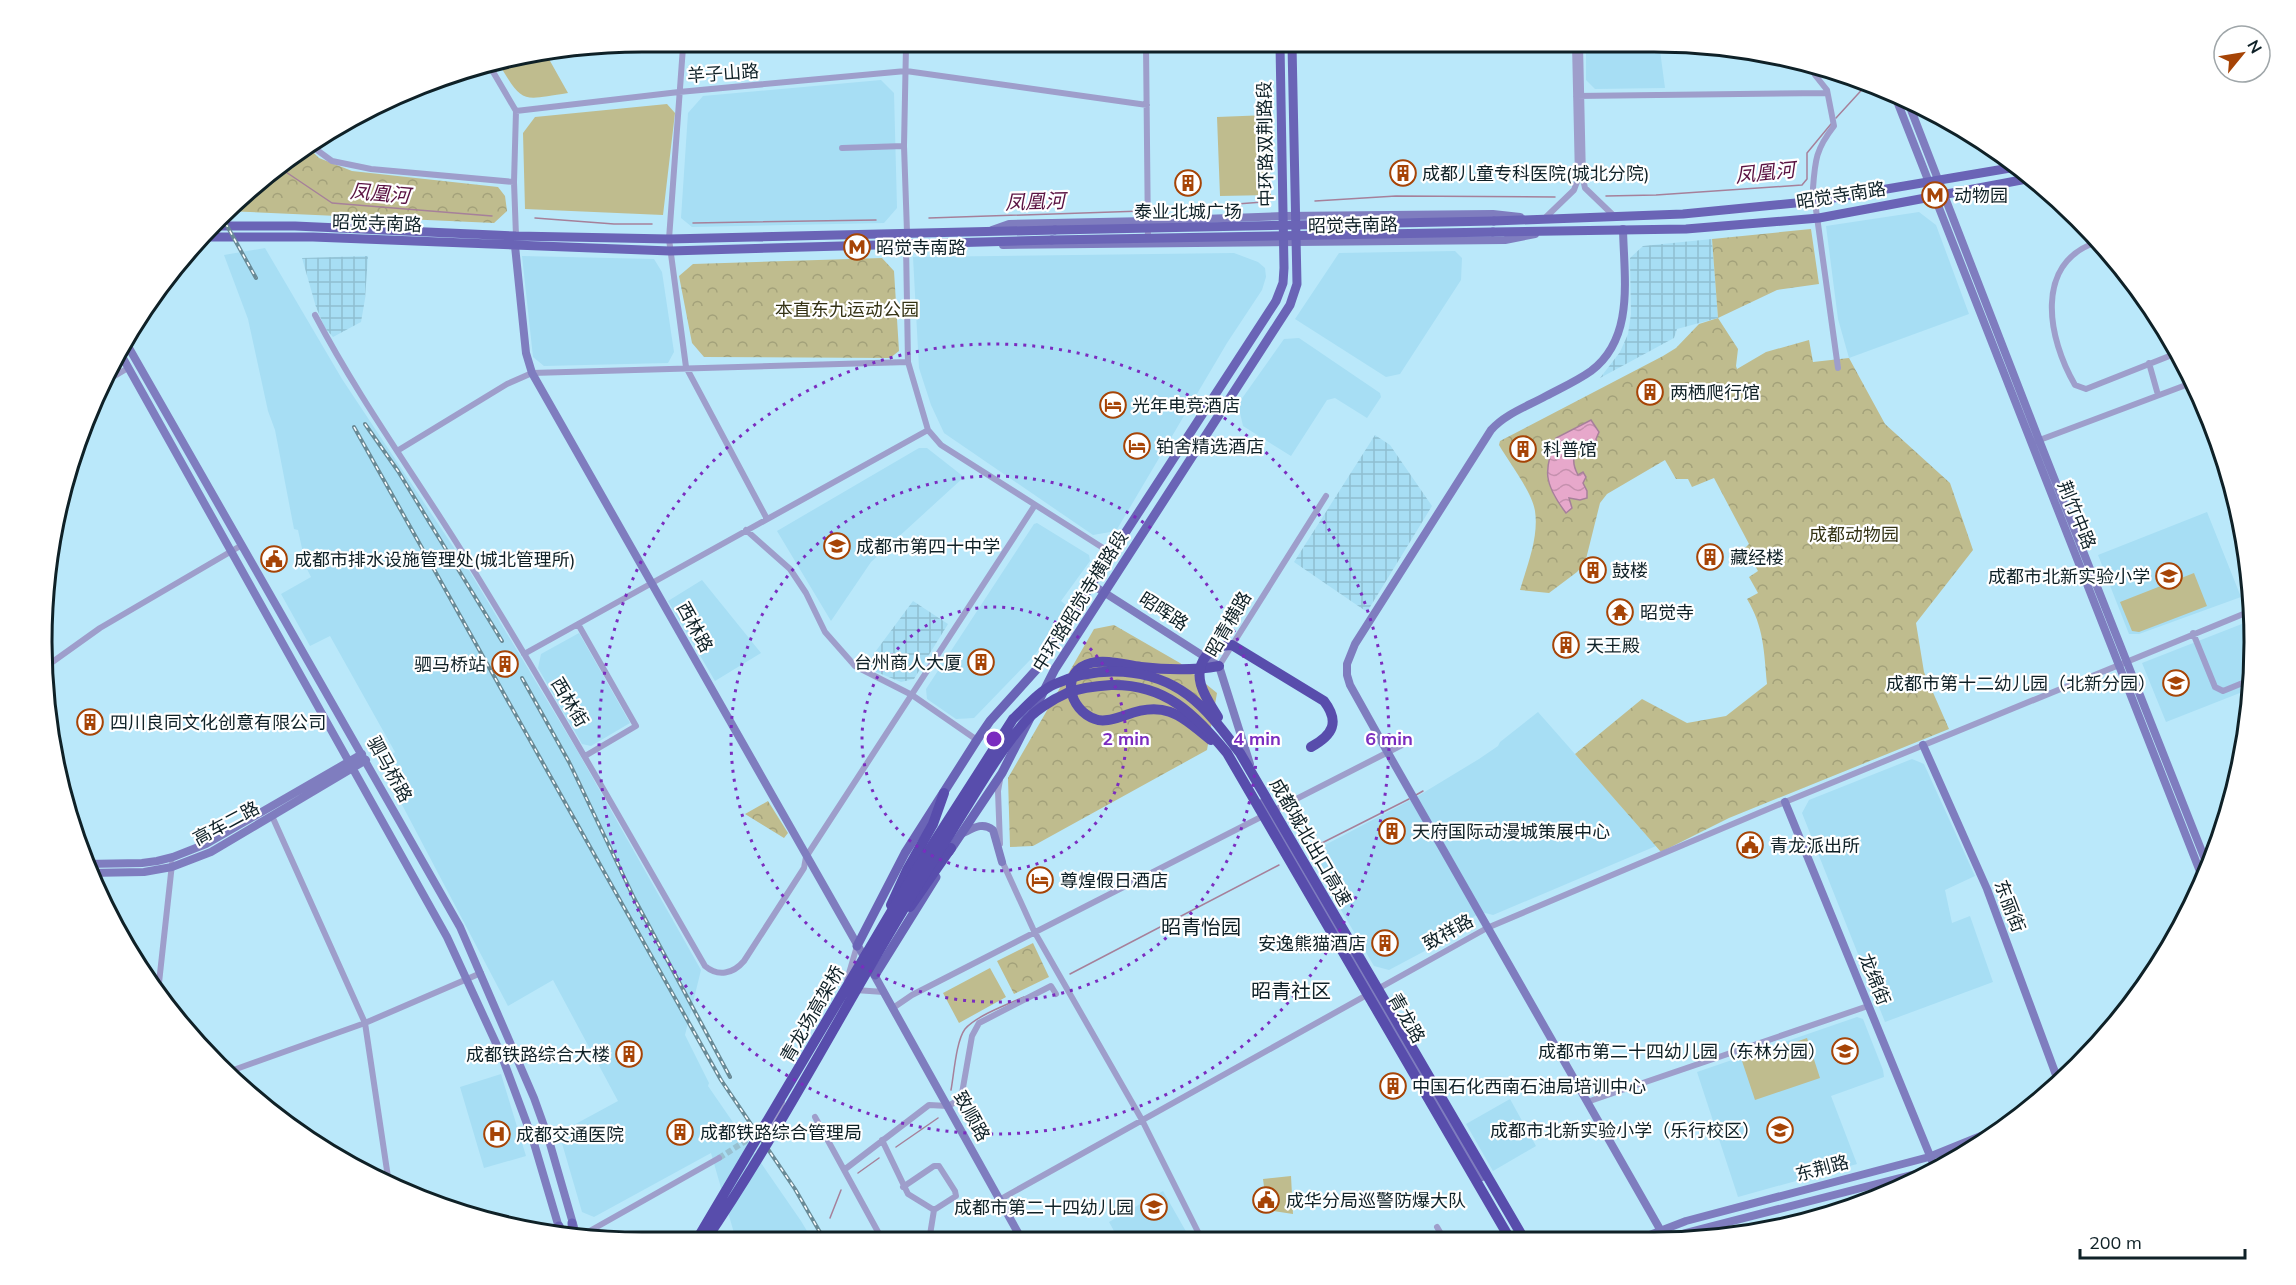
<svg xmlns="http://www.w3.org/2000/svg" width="2296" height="1285" font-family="Mulish,'Noto Sans SC',sans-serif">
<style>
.built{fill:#a7def4}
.industrial{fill:url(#industrial-grid)}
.green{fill:#bfbc8e}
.forest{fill:url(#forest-crowns)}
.water{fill:url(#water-waves);stroke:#a6809a;stroke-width:1.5}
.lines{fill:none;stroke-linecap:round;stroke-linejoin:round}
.stream{stroke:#a6809a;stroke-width:1.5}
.street-tunnel{stroke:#98c0d0;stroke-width:6;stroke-dasharray:6 3;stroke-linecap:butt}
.street{stroke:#9e9ecb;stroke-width:6}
.secondary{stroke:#7f7dbf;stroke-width:8}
.primary{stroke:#6a64b6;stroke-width:9}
.highway{stroke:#584dac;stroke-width:10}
.rail-casing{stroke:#698a96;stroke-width:4}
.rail{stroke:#fff;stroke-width:1.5;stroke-dasharray:4.5;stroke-linecap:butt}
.primary-bridge{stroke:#6a64b6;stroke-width:9}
.highway-bridge{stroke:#584dac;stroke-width:10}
.ring{fill:none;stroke:#7b2cbf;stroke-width:3;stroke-dasharray:3 6}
.labels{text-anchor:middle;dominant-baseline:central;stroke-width:4.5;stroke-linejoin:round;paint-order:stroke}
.street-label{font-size:18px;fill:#0f2127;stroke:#fff}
.poi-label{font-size:18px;fill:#0f2127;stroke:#fff;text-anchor:start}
.park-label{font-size:18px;fill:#353315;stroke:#fff}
.water-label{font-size:20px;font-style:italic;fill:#5a1242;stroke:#fff}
.neighbourhood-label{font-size:20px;fill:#0f2127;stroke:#fff}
.rim{fill:none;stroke:#0f2127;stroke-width:3}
.centre{fill:#7b2cbf;stroke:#fff;stroke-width:3}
.ring-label{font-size:18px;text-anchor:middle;font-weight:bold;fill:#7b2cbf;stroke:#fff;stroke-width:4.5;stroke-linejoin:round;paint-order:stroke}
</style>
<defs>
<pattern id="industrial-grid" width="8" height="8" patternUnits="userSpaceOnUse" patternTransform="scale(1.5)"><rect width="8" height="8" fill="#a7def4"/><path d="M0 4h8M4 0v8" fill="none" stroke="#8fbed1"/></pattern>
<pattern id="forest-crowns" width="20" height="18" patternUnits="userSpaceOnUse" patternTransform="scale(1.5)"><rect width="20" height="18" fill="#bfbc8e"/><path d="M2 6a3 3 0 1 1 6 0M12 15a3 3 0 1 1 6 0" fill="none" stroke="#a3a17a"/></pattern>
<pattern id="water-waves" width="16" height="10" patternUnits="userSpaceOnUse" patternTransform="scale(1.5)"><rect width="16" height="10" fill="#e7a8cb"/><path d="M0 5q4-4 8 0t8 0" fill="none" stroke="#c590ae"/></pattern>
</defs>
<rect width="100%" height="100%" fill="#bae8fa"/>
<!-- built -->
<path class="built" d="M1659 43 1665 88 1595 89 1586 80V44Z
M881 80 894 93 897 208 884 223 692 227 681 218 688 113 703 96Z
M1919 212 1936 225 1969 314 1849 358 1838 319 1826 226Z
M265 248 342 379 470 572 578 752 701 970 685 1035 709 1083 708 1086 801 1221 813 1241H739L734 1233 711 1153 594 1217 582 1212 559 1133 618 1101 553 980 508 1006 379 761 395 752 330 636 310 646 281 594 311 577 306 567 298 530 294 529 275 430 268 411 248 319 224 255Z
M1455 251 1462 258 1461 280 1400 374 1386 377 1295 319 1339 253Z
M1234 253 1258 262 1265 268 1266 277 1262 290 1227 343 1116 531 1093 535 944 433 931 405 919 368 913 257Z
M522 256 654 259 662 272 674 352 668 363 544 366 533 357Z
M1299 338 1380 393 1381 397 1367 418 1335 398 1327 400 1291 456 1243 426 1238 404 1284 339Z
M919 448H927L964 477 871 562 831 621 777 531Z
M2207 512 2241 597 2139 634H2129L2098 555Z
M1037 523 1089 555 1090 561 1061 601 1066 605 1044 643 1031 659 974 718 956 719 927 699 926 689 1034 524Z
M702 580 761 653 715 681 668 601Z
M2252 620 2250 689 2166 722 2142 663Z
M579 633 630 723 591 746 582 744 538 668 541 654Z
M1538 712 1656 846 1493 915 1481 912 1470 919 1468 928 1389 970 1374 966 1308 854 1418 796 1479 759 1498 746 1500 742Z
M1912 759 1924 764 1975 876 1945 890 1952 923 1970 916 1993 982 1885 1022 1802 813 1809 800Z
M1857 1017 1863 1019 1883 1070 1884 1077 1831 1096 1857 1164 1738 1197 1697 1072Z
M501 1074 526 1156 484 1168 460 1087Z
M1510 1099 1536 1146 1493 1171 1466 1124Z
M1163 1191 1188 1235 1186 1240H1119L1109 1222Z"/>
<!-- industrial -->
<path class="industrial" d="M1712 239 1718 318 1677 329 1674 338 1600 378 1620 352 1628 334 1631 314 1630 258 1643 246Z
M368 256 365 299 361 322 333 337 325 328 316 307 302 258Z
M1375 435 1390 445 1432 506 1367 612 1294 562Z
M913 601 948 624 914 679 901 682 864 667Z"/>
<!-- green -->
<path class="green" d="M545 52 568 93C521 100 523 105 498 62Z
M667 104 675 113 663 215 525 209 523 133 535 117Z
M1268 115 1271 195 1220 196 1217 117Z
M2194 573 2207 606 2139 632 2132 631 2120 602Z
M990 968 1006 997 959 1023 943 993Z
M1807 1038 1820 1078 1755 1100 1742 1061Z
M1291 1176 1293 1214 1267 1210 1263 1179Z"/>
<!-- forest -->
<path class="forest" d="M308 147 319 158 352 171 498 187 505 196 507 211 494 223 226 211 277 166Z
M1811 229 1819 284 1777 290 1718 318 1738 349 1736 366 1737 369 1766 352 1809 340 1813 362 1849 358 1885 424 1950 483 1973 550 1916 623 1924 672 1949 729 1729 818 1661 852 1575 754 1642 699 1687 723 1726 716 1767 684C1764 652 1764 627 1747 599L1758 593 1749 577 1758 571 1745 548 1749 544 1714 478 1692 487 1688 479H1676L1665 460 1607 494 1600 503 1585 563 1577 572 1549 593 1520 590C1527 566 1539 537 1535 511 1532 492 1509 462 1499 445L1500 441 1663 356 1676 348 1699 324 1718 318 1712 239Z
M882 258 894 271 899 351 890 358 704 357 692 343 679 276 693 264Z
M1114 625 1180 663 1217 693 1207 750 1033 846 1010 847 1008 778 1094 629Z
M768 801 788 833 784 838 745 814Z
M1033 943 1049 977 1014 994 997 961Z"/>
<!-- water -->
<path class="water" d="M1591 420 1599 432 1596 439 1597 444H1581C1572 453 1572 464 1578 475L1583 472 1586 477 1583 483 1587 491V498L1580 500 1569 498 1572 508 1566 513C1544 484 1543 471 1556 438Z"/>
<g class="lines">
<!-- stream -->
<path class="stream" d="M1836 118 1868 83
M277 166 332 203 492 216
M1606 196 1656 195 1802 185 1807 179V153L1831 124
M1315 201 1396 196 1555 197
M1237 204 1263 202
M1152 211 1185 209
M535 218 614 224H652
M929 218 1142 211
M693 223 876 220
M1416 795 1423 791
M1310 849 1409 799
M1070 974 1279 865
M951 1090C954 1074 956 1041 965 1029 976 1016 1008 1004 1024 997
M896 1147 938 1118
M858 1173 879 1158
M830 1218 841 1190"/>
<!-- street-tunnel -->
<path class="street-tunnel" d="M719 1158 755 1135"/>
<!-- street -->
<path class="street" d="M1580 44 1583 179 1585 188 1614 216
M1146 45 1148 241
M906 46 904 146 907 232
M683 47 669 239 686 367 767 519
M489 65 516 111 514 182 516 236
M1811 67 1815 75 1827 90 1834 126C1816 149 1815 160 1813 188L1838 368
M1576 96 1827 93
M516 111 679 92 906 71 1147 105
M310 145 332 161 371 169 514 182
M842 148 904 146
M1545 218 1574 190 1578 179 1575 44
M2097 242C2033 263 2048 339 2075 385L2086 389 2177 353
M906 245 908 362 928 430 941 445 1111 553
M315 315C359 399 416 477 466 558 549 692 626 829 705 966 718 977 733 974 744 961L804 868 806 857 1035 505
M2149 363 2158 395
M101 384 128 368
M2037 441 2194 382
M397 451 507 384 532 373 908 362
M746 530 790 569 806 593 825 632 855 666 912 695 977 740
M2247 612 2252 625
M578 624 636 726 585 756
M2193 633 2215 687 2223 691 2250 680
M524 654 928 430
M1219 666 1326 496
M44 668 100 628 242 545
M272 816 365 1023 389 1184
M1000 844 998 791 1000 780
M2203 856 2215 852
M1002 861 1034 931 1142 1120 1202 1240
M847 980 857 946
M855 990 884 992
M158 992 172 864
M893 1008 912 995 1402 745
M225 1073 365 1023 481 973
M1587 1102 1868 1006
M815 1117 883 1241
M771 1126 778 1116 782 1102
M882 1140 908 1194 934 1210 929 1241
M844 1170 929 1105 948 1106 961 1099 972 1036 979 1023 1051 986 1056 994
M903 1187 934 1166H939L955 1191 956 1196 934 1210
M999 1200 1487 928 1785 802 2253 610
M1437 1227 1444 1239
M931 1235 960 1241
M579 1237 719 1158"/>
<!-- secondary -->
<path class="secondary" d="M1895 96 2203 879
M1908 102 2039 440 2208 867
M1623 229C1624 278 1635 338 1591 371 1577 381 1561 388 1546 396 1528 406 1505 414 1491 430L1355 644 1347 664V675L1350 685 1388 753 1665 1238
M992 230 1009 224 1147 221 1283 216 1493 214 1520 217
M1003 245 1505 240 1535 234
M515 246 526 353 532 373 866 960
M125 341 460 927 534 1098 548 1137 574 1227
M119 351 447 937 501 1054 533 1140 560 1231
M1091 584 1219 666 1250 764
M1923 745 1987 889 2059 1083
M1264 801 1269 814 1482 1177
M1785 802 1935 1168
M961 834C972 829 982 821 993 830L1002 862
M85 864 142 863 157 861 173 857 206 844 362 754
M88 873 144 872 172 867 211 852 366 760
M872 971 1022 1240
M1642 1238 1686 1221 1929 1157 2008 1125
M1666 1238 1931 1170"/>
<!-- primary -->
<path class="primary" d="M1494 221 1683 214 1816 201 2016 167
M211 226H295L516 236 669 239 1055 230
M1493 232 1686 229 1819 218 2032 178
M202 237H313L670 251 1052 240
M949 852 1002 773 1055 669 1290 305 1297 284 1292 45
M857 946 905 853 977 740 990 721 1036 670 1276 301 1283 283 1284 268 1280 45
M875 975 936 877
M572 1223 573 1236
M559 1226 562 1233"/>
<!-- highway -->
<path class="highway" d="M1211 740C1181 716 1166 700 1126 715 1116 718 1104 723 1095 719 1069 710 1059 671 1091 663 1106 659 1125 665 1141 667 1167 670 1192 671 1219 666
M891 905 907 870 933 824 944 793
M910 907 951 848"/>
<!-- rail casing -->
<g class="rail-casing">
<path id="rail" d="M221 215 256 278
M365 424 398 471 502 641
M354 427 721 1080 795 1189 825 1241
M522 678 569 762 634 898 730 1077"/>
</g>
<!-- rail -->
<use href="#rail" class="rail"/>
<!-- primary-bridge -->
<path class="primary-bridge" d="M1055 230 1494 221
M1052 240 1493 232"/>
<!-- highway-bridge -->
<path class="highway-bridge" d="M1218 717C1207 699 1190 677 1206 656 1213 648 1222 645 1232 645L1324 701C1340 722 1333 735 1311 747
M696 1241 913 875 1013 719C1026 707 1039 691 1055 684 1098 665 1150 667 1188 695 1209 711 1224 732 1240 753L1524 1239
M705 1241C794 1110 864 967 950 834 973 797 995 758 1023 724 1033 712 1051 700 1067 693 1080 688 1096 686 1111 685 1166 684 1193 713 1227 753L1510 1239"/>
</g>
<!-- distance rings -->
<g class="ring">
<circle cx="994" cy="739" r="132"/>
<circle cx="994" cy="739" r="263"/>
<circle cx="994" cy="739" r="395"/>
</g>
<!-- icons -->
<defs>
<g id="building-ring" transform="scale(1.35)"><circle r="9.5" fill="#fff" stroke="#a64406" stroke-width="1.5"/><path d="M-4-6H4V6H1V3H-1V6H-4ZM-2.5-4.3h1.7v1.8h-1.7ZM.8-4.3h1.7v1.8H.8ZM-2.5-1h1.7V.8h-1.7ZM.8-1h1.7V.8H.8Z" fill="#a64406"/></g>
<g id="metro-ring" transform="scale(1.35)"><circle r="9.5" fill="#fff" stroke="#a64406" stroke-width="1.5"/><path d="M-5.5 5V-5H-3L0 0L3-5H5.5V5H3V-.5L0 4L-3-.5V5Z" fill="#a64406"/></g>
<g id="hotel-ring" transform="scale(1.35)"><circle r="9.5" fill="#fff" stroke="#a64406" stroke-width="1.5"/><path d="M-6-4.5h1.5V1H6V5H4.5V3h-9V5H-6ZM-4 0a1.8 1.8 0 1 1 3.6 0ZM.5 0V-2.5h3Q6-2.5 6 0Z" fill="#a64406"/></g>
<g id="school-ring" transform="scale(1.35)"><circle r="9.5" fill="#fff" stroke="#a64406" stroke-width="1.5"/><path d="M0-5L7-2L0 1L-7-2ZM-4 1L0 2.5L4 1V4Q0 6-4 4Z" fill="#a64406"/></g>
<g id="civic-ring" transform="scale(1.35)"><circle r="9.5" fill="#fff" stroke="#a64406" stroke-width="1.5"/><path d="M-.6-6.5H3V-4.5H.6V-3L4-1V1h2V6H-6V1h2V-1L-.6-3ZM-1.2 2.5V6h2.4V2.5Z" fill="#a64406"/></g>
<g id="temple-ring" transform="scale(1.35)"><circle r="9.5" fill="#fff" stroke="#a64406" stroke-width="1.5"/><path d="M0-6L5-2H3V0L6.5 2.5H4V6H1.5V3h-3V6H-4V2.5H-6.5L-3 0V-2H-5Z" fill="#a64406"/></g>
<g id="hospital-ring" transform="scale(1.35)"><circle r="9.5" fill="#fff" stroke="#a64406" stroke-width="1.5"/><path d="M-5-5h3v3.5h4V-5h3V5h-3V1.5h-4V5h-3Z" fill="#a64406"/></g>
</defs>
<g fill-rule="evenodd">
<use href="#building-ring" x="1403" y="173"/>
<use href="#building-ring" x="1188" y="183"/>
<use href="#metro-ring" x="1935" y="195"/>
<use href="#metro-ring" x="857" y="247"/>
<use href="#building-ring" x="1650" y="392"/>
<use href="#hotel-ring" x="1113" y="405"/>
<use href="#hotel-ring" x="1137" y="446"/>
<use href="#building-ring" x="1523" y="449"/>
<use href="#school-ring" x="837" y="546"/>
<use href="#building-ring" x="1710" y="557"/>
<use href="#civic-ring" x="274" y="559"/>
<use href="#building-ring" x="1593" y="570"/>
<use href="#school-ring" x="2169" y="576"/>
<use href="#temple-ring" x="1620" y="612"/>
<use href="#building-ring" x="1566" y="645"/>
<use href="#building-ring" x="981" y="662"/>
<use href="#building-ring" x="505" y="664"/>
<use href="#school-ring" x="2176" y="683"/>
<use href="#building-ring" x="90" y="722"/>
<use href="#building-ring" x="1392" y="831"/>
<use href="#civic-ring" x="1750" y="845"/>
<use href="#hotel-ring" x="1040" y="880"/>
<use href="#building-ring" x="1385" y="943"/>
<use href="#school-ring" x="1845" y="1051"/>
<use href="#building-ring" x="629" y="1054"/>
<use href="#building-ring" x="1393" y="1086"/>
<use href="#school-ring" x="1780" y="1130"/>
<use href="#building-ring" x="680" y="1132"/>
<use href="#hospital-ring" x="497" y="1134"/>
<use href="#civic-ring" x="1266" y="1200"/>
<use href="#school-ring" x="1154" y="1207"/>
</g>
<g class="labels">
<!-- street labels -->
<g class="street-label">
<text transform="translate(723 73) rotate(-4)">羊子山路</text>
<text transform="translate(1265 144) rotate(-91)">中环路双荆路段</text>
<text transform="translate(1841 195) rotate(-9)">昭觉寺南路</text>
<text transform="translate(377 223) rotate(2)">昭觉寺南路</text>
<text transform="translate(1353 225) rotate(-1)">昭觉寺南路</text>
<text transform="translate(2077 515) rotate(68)">荆竹中路</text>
<text transform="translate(1080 601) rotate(-58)">中环路昭觉寺横路段</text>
<text transform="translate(1164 611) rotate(33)">昭晖路</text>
<text transform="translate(1228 624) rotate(-60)">昭青横路</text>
<text transform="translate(695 627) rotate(61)">西林路</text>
<text transform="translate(570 702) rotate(59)">西林街</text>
<text transform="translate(390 769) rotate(61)">驷马桥路</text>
<text transform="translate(226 823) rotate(-28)">高车二路</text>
<text transform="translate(1311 842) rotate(60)">成都城北出口高速</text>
<text transform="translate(2010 906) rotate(69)">东丽街</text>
<text transform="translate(1448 932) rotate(-29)">致祥路</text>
<text transform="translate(1875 979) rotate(68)">龙绵街</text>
<text transform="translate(812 1014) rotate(-60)">青龙场高架桥</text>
<text transform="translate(1407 1018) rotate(60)">青龙路</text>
<text transform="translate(972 1116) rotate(61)">致顺路</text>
<text transform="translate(1822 1168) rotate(-15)">东荆路</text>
</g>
<!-- poi labels -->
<g class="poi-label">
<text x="1422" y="173">成都儿童专科医院(城北分院)</text>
<text x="1954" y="195">动物园</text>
<text x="1188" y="211" text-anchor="middle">泰业北城广场</text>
<text x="876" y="247">昭觉寺南路</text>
<text x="1670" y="392">两栖爬行馆</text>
<text x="1132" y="405">光年电竞酒店</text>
<text x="1156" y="446">铂舍精选酒店</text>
<text x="1543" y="449">科普馆</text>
<text x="856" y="546">成都市第四十中学</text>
<text x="1730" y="557">藏经楼</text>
<text x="294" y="559">成都市排水设施管理处(城北管理所)</text>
<text x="1612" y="570">鼓楼</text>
<text x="2150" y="576" text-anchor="end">成都市北新实验小学</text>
<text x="1640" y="612">昭觉寺</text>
<text x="1586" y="645">天王殿</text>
<text x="962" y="662" text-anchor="end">台州商人大厦</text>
<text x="486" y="664" text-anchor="end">驷马桥站</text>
<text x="2156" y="683" text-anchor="end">成都市第十二幼儿园（北新分园）</text>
<text x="110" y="722">四川良同文化创意有限公司</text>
<text x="1412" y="831">天府国际动漫城策展中心</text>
<text x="1770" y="845">青龙派出所</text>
<text x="1060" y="880">尊煌假日酒店</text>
<text x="1366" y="943" text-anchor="end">安逸熊猫酒店</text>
<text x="1826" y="1051" text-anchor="end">成都市第二十四幼儿园（东林分园）</text>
<text x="610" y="1054" text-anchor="end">成都铁路综合大楼</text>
<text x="1412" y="1086">中国石化西南石油局培训中心</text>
<text x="1760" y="1130" text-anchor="end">成都市北新实验小学（乐行校区）</text>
<text x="700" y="1132">成都铁路综合管理局</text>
<text x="516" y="1134">成都交通医院</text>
<text x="1286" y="1200">成华分局巡警防爆大队</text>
<text x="1134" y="1207" text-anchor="end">成都市第二十四幼儿园</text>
</g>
<!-- park labels -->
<g class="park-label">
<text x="847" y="309">本直东九运动公园</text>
<text x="1854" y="534">成都动物园</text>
</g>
<!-- water labels -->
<g class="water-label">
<text transform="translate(1765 172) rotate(-6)">凤凰河</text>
<text transform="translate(380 193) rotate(5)">凤凰河</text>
<text transform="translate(1035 201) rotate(-2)">凤凰河</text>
</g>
<!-- neighbourhood labels -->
<g class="neighbourhood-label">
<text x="1201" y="926">昭青怡园</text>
<text x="1291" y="990">昭青社区</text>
</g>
</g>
<!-- crop -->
<path d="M0 0H2296V1285H0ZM642 52H1654A590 590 0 0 1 2244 642V642A590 590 0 0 1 1654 1232H642A590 590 0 0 1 52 642V642A590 590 0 0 1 642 52Z" fill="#fff" fill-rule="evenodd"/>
<path class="rim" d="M642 52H1654A590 590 0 0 1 2244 642V642A590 590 0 0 1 1654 1232H642A590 590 0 0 1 52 642V642A590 590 0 0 1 642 52Z"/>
<circle cx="994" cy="739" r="9" class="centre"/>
<g class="ring-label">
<text x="1126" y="745">2 min</text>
<text x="1257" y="745">4 min</text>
<text x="1389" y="745">6 min</text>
</g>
<!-- north arrow -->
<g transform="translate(2242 54) rotate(60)"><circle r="28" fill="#ffffff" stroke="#9fa6a9" stroke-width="1.5"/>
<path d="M0-4.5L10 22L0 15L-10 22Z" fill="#a64406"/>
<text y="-9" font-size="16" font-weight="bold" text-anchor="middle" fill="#0f2127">N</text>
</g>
<!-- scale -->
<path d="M2080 1249v9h165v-9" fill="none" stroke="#0f2127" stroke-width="3"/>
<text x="2089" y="1249" font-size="18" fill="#0f2127" stroke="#ffffff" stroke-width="4.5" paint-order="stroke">200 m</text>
</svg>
